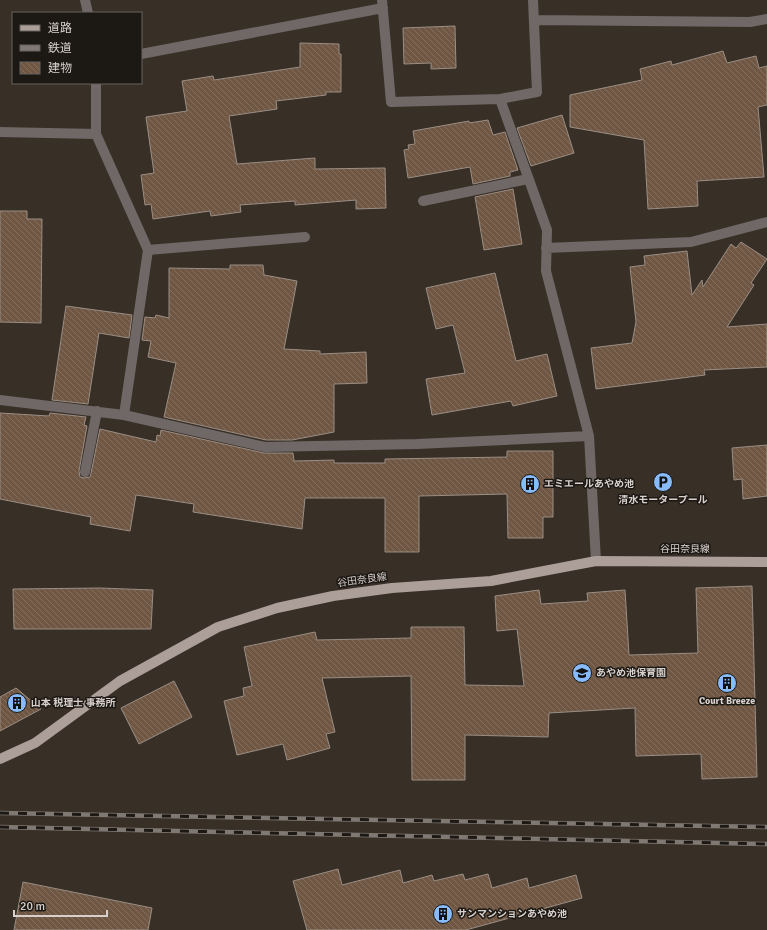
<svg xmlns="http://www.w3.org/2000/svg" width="767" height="930" font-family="Signika,'Noto Sans JP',sans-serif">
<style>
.building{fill:url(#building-back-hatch);stroke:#9a8e85}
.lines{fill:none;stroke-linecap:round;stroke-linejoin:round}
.minor{stroke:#6f6866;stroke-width:10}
.major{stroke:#ac9f9a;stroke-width:10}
.rail-casing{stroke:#807872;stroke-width:4.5}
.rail{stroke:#1c1814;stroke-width:3;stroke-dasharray:9;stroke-linecap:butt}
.labels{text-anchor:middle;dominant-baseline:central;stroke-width:3;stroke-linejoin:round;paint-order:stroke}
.poi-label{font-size:10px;font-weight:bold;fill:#d7d0cc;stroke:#1c1814;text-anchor:start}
.street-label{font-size:10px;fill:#d7d0cc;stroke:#1c1814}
</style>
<defs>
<pattern id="building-back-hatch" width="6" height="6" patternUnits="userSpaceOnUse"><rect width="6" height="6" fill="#6f5743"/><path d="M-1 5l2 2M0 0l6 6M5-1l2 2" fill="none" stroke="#836e5d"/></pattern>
</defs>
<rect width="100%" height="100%" fill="#382f27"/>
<!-- building -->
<path class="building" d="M455 26 456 68 431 69V63L404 64 403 28Z
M300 43 339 44V54H341V92H326V95L276 101 277 109 229 116 237 164 315 158V169L385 168 386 208 356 209V200L295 205V201L240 205 241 212 211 216 210 211 153 219 151 204 145 205 141 175 154 173 146 117 187 111 182 81 213 76 214 80 300 67Z
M723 51 727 63 756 56 759 68 767 66V105L758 107 764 177 697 181 698 206 648 209 644 140 570 127V95L642 80 640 69 671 61 672 65Z
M562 115 574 153 531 166 517 128Z
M488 120 493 135 505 132 518 170 510 172V176L473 184 470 167 408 178 404 150 409 149 408 145 415 144 413 131 469 121V123Z
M513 189 522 244 484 250 475 197Z
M0 211H27V219H42L41 323 0 322Z
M741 242 767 259 751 283 754 285 727 327 767 324V367L704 370 705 375 596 389 591 348 632 343 636 322 630 267 645 265 644 256 687 251 692 295 702 280 703 287 731 244 736 248Z
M230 265H263L264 275 297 281 284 349 320 351V354L366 352 367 383 334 384V432L292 440H266L164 417 176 363 148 357 151 341 142 340 145 317 155 318 156 315 169 318V268L230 269Z
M495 273 516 361 547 354 557 396 513 406 511 401 432 415 426 379 465 373 453 325 436 329 426 288Z
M66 306 132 315 129 338 99 333 88 404 52 400Z
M0 413 49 416 50 413 86 417 84 425 87 426 79 471 80 477 84 478 90 477 91 473 100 429 156 442 157 435 160 436 161 430 264 453H293L294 461 334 460V463H385V459L507 457V451H553V517H543V538H508L507 494 419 496V552H385V498H305L302 529 193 512 194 504 136 495 130 531 90 524 91 517 0 499Z
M767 445V496L743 499 742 479 734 480 732 448Z
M752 586 757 777 702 779 701 754 636 756 635 708 549 713 548 737 465 735V780H412L411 676 322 678 335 732 326 734 330 748 287 760 283 744 237 755 224 701 244 696 243 688 252 686 244 647 315 632 317 640 411 638V627H464L465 685 524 686 517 629 497 631 495 596 539 590 541 604 588 601 587 593 625 590 629 655 698 653 696 588Z
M100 588 153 590 151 629H14L13 589Z
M174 681 192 717 139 744 121 708Z
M16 688 41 709 0 731V697Z
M338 869 342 885 400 870 403 883 432 875 434 881 463 874 465 880 488 874 492 888 527 878 529 888 576 875 582 898 466 930H307L293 881Z
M23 882 152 908 148 930H14Z"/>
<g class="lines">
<!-- minor -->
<path class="minor" d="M85 0 88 13
M382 0 391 102 500 99
M533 0 537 92 500 99 547 230 546 271 589 436 596 561
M534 20 750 22 767 19
M141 54 383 8
M96 83V134L148 250 124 415
M0 132 96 134
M423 201 528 179
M546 248 691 242 767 222
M148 250 305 237
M0 400 124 415 265 447 417 444 589 436
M85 472 97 411"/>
<!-- major -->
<path class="major" d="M0 759 35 743 120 681 218 627 277 608 333 596 392 588 491 581 596 561 767 562"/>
<!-- rail casing -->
<g class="rail-casing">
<path id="rail" d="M0 813 767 827
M0 827 767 844"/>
</g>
<!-- rail -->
<use href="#rail" class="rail"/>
</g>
<!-- icons -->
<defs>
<g id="parking-disc" transform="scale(1)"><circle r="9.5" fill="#87bbfb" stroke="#1c1814"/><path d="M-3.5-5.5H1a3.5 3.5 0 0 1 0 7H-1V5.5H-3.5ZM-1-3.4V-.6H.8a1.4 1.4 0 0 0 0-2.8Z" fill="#111"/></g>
<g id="building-disc" transform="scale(1)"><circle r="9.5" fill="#87bbfb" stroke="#1c1814"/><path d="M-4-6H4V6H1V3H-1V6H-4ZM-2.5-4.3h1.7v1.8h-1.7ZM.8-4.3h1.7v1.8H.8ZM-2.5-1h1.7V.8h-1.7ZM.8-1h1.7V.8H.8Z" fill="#111"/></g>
<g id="school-disc" transform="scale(1)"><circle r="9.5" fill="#87bbfb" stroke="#1c1814"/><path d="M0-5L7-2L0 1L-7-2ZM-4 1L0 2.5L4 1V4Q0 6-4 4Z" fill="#111"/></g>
</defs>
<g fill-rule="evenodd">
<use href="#parking-disc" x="663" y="482"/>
<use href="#building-disc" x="530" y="484"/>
<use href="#school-disc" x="582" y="673"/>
<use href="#building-disc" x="727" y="683"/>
<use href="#building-disc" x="17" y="703"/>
<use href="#building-disc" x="443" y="914"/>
</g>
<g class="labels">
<!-- poi labels -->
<g class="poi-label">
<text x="544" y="484">エミエールあやめ池</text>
<text x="663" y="500" text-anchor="middle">清水モータープール</text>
<text x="596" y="673">あやめ池保育園</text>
<text x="727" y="701" text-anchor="middle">Court Breeze</text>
<text x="31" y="703">山本 税理士 事務所</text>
<text x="457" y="914">サンマンションあやめ池</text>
</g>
<!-- street labels -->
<g class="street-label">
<text x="685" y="549">谷田奈良線</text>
<text transform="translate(362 580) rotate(-8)">谷田奈良線</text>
</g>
</g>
<!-- legend -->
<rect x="12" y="12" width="130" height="72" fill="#1c1814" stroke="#67625e"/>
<rect x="20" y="25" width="20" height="6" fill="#ac9f9a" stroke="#67625e"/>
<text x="48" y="32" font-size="12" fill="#d7d0cc">道路</text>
<rect x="20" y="45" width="20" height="6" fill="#807872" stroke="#67625e"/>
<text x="48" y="52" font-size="12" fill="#d7d0cc">鉄道</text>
<rect x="20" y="62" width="20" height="12" fill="url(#building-back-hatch)" stroke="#67625e"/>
<text x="48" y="72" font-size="12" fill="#d7d0cc">建物</text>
<!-- scale -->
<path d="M14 910v6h93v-6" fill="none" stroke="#d7d0cc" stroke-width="2"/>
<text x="20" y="910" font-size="12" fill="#d7d0cc" stroke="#1c1814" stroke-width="3" paint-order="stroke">20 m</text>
</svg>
